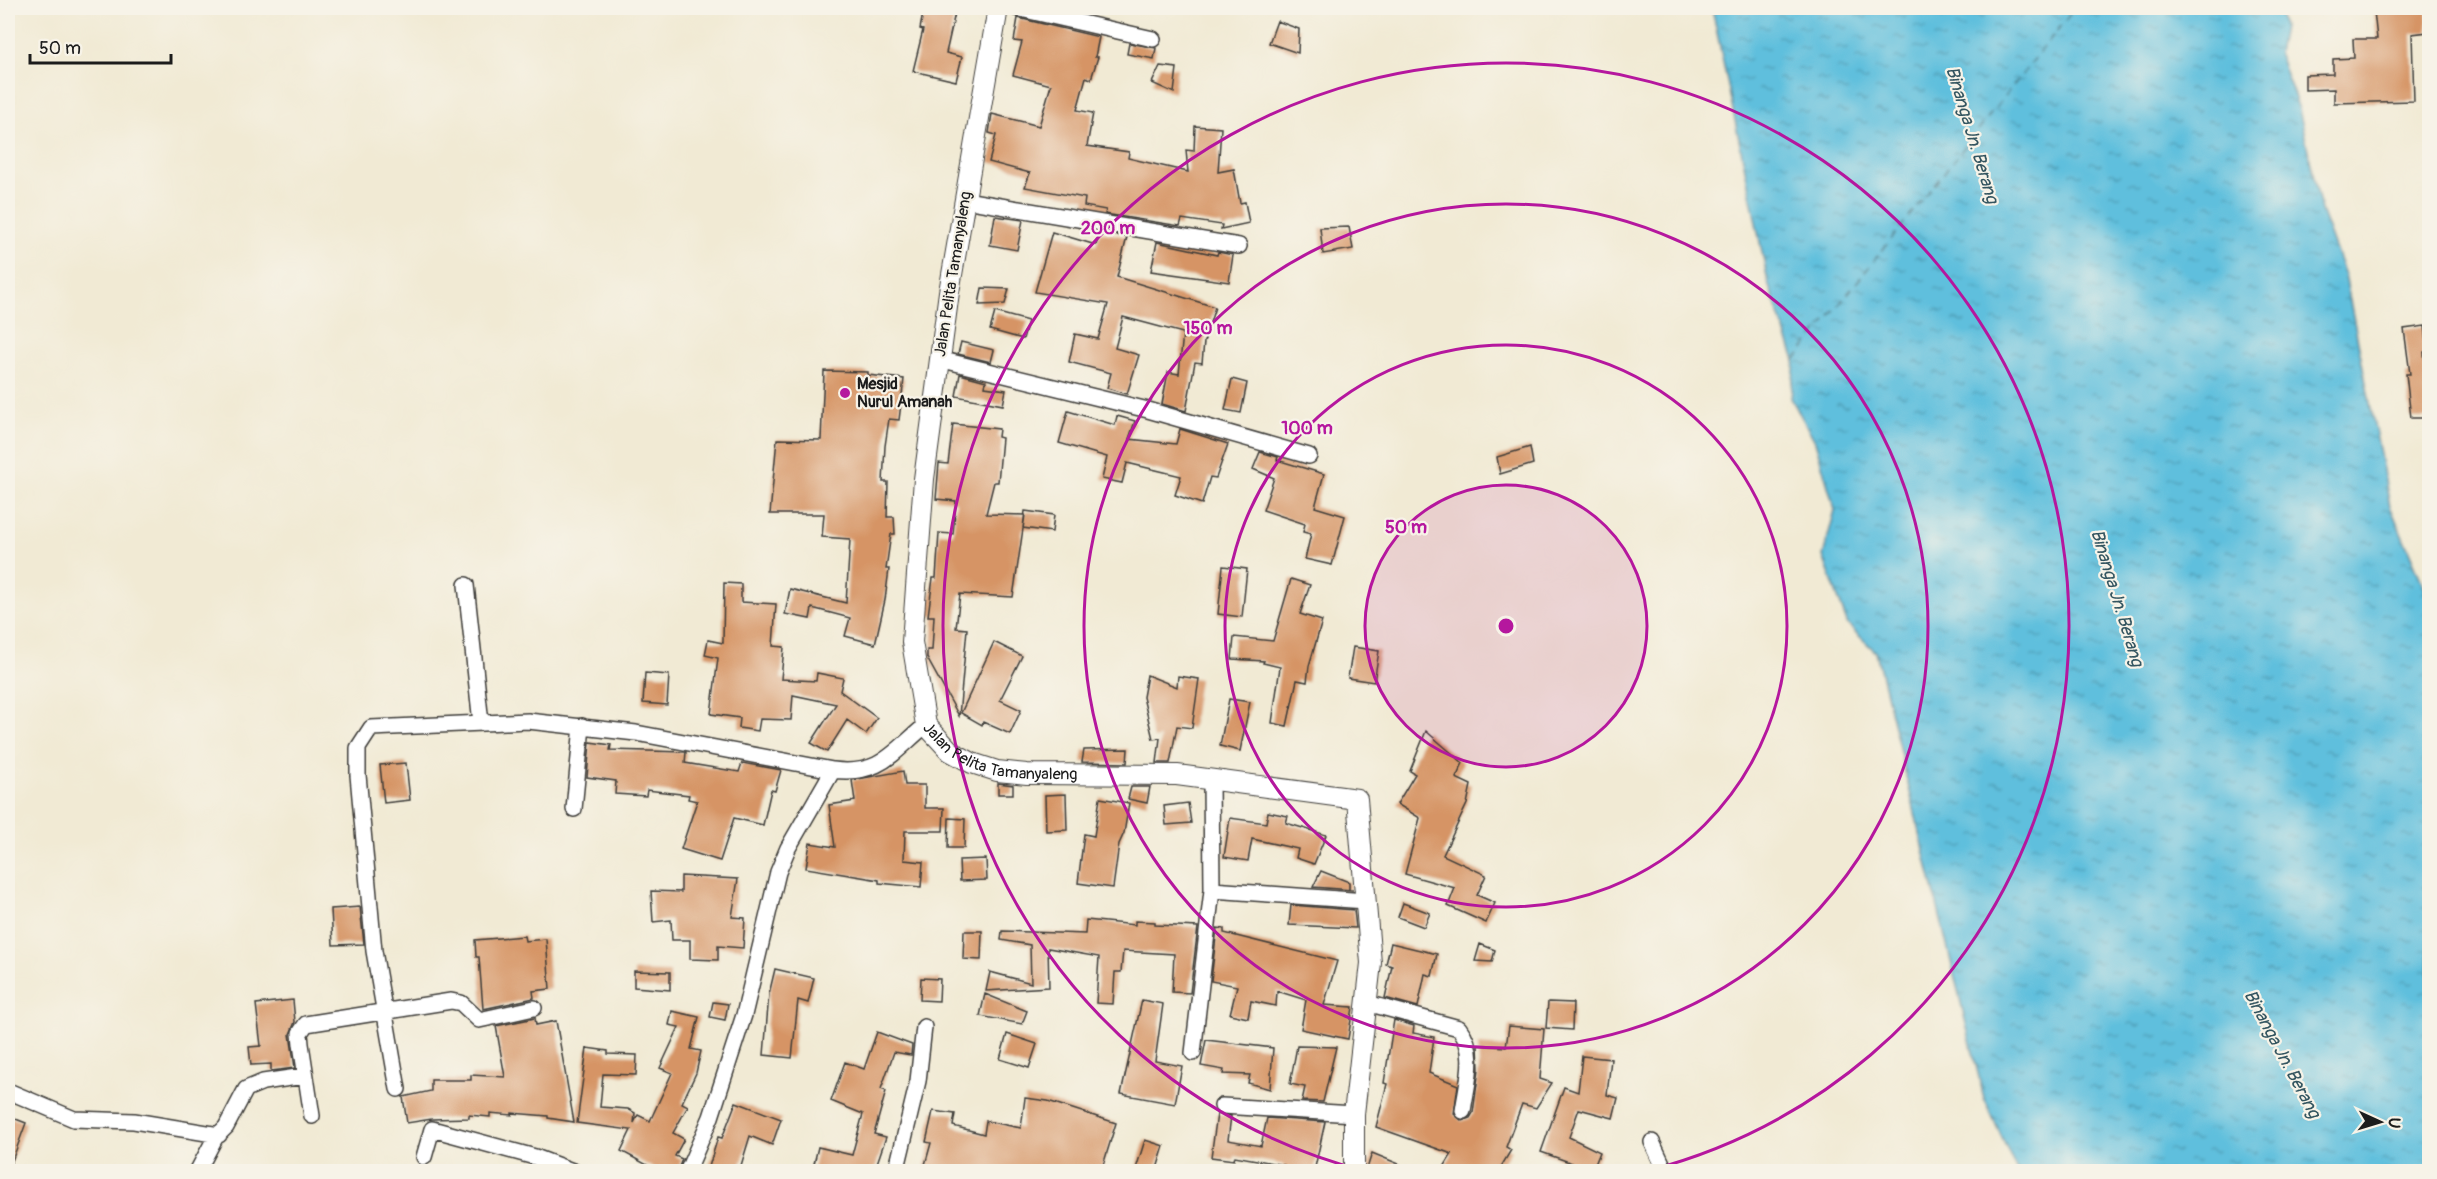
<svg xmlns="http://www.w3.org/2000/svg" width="2437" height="1179" font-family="Pangolin,sans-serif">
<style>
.water{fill:url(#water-ripples);stroke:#3e6e7c;stroke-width:1.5}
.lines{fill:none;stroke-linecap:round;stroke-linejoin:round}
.ferry{stroke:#335560;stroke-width:1.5;stroke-dasharray:8 6;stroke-linecap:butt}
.building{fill:#d69465}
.minor-casing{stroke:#3c3b38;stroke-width:18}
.tertiary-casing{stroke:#3c3b38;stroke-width:22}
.minor{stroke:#fff;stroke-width:15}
.tertiary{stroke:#fff;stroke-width:20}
.ring{fill:none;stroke:#b5179e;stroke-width:3}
.poi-dot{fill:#b5179e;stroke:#f7f3e8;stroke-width:2}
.labels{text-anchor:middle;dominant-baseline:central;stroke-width:4.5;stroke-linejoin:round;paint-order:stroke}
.street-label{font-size:16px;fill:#1c1c1c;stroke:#f7f3e8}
.poi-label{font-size:16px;font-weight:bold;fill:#1c1c1c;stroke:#f7f3e8;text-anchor:start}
.water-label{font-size:18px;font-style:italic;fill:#335560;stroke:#f7f3e8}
.centre{fill:#b5179e;stroke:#f7f3e8;stroke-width:3}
.ring-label{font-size:18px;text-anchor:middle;font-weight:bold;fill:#b5179e;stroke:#f7f3e8;stroke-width:4.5;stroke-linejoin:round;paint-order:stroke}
</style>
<defs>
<pattern id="water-ripples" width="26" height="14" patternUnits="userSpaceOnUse" patternTransform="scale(1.5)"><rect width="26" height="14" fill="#5fbfdd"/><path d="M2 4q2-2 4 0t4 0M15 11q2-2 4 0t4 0" fill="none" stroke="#4e9ab2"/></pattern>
</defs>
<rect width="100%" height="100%" fill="#f7f3e8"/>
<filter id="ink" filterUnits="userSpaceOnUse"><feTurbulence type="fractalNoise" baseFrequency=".0167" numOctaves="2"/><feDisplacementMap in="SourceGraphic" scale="12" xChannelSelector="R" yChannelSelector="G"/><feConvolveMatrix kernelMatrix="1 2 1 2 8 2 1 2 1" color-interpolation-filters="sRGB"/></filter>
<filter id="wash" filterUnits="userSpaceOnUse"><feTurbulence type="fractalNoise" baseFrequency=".008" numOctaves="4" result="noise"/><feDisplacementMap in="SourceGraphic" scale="24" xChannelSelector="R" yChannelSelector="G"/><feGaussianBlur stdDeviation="1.35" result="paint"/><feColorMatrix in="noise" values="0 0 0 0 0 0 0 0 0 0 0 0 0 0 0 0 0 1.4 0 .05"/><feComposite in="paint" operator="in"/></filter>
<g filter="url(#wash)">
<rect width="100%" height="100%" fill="#f1ead4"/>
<!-- water -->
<path class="water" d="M1712 8H2279L2283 27 2278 53 2299 109 2321 210 2345 275 2390 506 2429 599V1171H2017L1984 1098 1876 652 1848 625 1823 556 1835 510 1815 441 1791 398 1795 360 1769 286Z"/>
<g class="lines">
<!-- ferry -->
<path class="ferry" d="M1795 360 2075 8"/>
</g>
<g id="blocks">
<!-- building -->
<path class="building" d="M924 8 955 13 946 53 962 57 956 81 913 71 923 30 920 29Z
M2427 8 2428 32 2412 34 2414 101 2334 103V89L2305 90V75L2333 74V59L2354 58 2353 39H2377L2374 11Z
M1018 18 1099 37 1095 57H1098L1091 79 1086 77 1077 110 1093 113 1087 146 1129 152 1128 158 1188 172 1186 150 1194 151 1195 126 1221 128 1218 172 1234 169 1240 203 1245 202 1249 223 1221 229 1222 225 1182 219 1180 226 1105 214 1106 210 1084 206 1085 198 1025 187 1030 173 989 162 996 135 989 133 992 114 1039 126 1051 85 1013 75 1022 42 1014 41Z
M1277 21 1299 29 1298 53 1269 43Z
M1129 43 1156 48 1154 59 1127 54Z
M1160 66 1177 68 1174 93 1152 83Z
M995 216 1023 220 1017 250 990 245Z
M1349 227 1353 249 1323 254 1320 228Z
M1052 232 1096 245 1100 232 1127 237 1117 277 1215 307 1204 342 1202 363 1195 362 1186 411 1162 404 1168 372 1179 374 1183 333 1123 317 1115 348 1139 355 1127 394 1107 388 1111 373 1069 362 1075 334 1098 339 1108 304 1035 292Z
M1157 242 1217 255 1218 252 1233 255 1229 282 1151 271Z
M982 288 1009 289 1005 304 979 305Z
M995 312 1028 321 1023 339 990 330Z
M2425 326 2428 351 2424 352 2430 418H2411L2406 374H2410L2404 329Z
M961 342 994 350 991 362 958 354Z
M824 371 868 372V375L904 379 899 420 889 419 885 446 883 482H888L887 517H894L895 534H891L886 569H889L885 600 875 644 845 636 850 618 812 608 810 619 785 614 790 589 846 603 850 539 822 537 824 514H770L777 439 821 440Z
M960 374 986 381 985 387 1006 390 1003 405 956 396Z
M1232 379 1247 383 1241 413 1225 410Z
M1068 411 1115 425 1117 416 1135 421 1129 439 1176 444 1180 429 1228 444 1216 478 1210 477 1202 504 1175 495 1181 476 1127 463 1122 483 1102 479 1107 457 1059 443Z
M953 424 999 429 998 437 1002 438 998 482H994L986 514 1025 515 1013 597 960 594 956 628 967 629 959 716 927 658V650H932L934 616H928L933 578H936L939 533 953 534 956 501 936 499 939 463 948 464Z
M1530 447 1533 464 1500 474 1497 457Z
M1260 452 1278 457 1277 460 1324 474 1315 507 1345 516 1332 565 1305 559 1311 534 1303 532 1305 524 1263 510 1274 478 1253 469Z
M1025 511 1054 515 1052 532 1023 528Z
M1223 566 1247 569 1242 617 1218 614Z
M1291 579 1310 585 1300 614 1322 621 1309 666 1307 682 1297 680 1287 726 1272 723 1280 667 1263 663 1264 661 1232 659 1234 637 1273 641Z
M724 583 741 584V602L776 604 773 646 784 647 781 679 816 681 817 673 843 678 840 691 877 718 866 734 847 720 827 752 811 743 836 704 793 695 791 720 760 719 758 731 739 728 740 718 711 714 718 658 705 655 708 640 723 643Z
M994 642 1022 656 1000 700 1021 710 1010 734 983 722 982 725 961 713Z
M1353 647 1379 651 1374 682 1348 678Z
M645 673 669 675 667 705 643 703Z
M1147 675 1177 687 1178 676 1199 679 1192 728 1177 726 1170 763H1157L1160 738 1153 739 1143 697Z
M1229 699 1250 702 1240 751 1220 746Z
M1426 731 1463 763 1456 778 1471 785 1467 804 1443 855 1486 875 1477 895 1495 903 1486 923 1448 906 1455 888 1405 874 1420 818 1397 804 1415 774 1410 771Z
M590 742 611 745 610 750 686 752 685 763 739 772 742 763 781 770 775 791 771 790 763 825 734 818 720 861 681 849 697 801 688 799 689 795 647 790 646 796 615 794 616 781 587 777Z
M1128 749 1127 763 1082 762 1084 750Z
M406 763 410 800 384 803 380 765Z
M903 771 905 785H925V808H944L943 831H905L904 860 923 862 921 887 879 883V880L806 868 810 843 835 847 829 805 855 801 852 780Z
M998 783 1013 785V794H998Z
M1131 787H1150L1147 803 1128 799Z
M1066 794 1067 830 1046 831 1045 795Z
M1100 798 1129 803 1124 833 1119 844 1113 888 1078 883 1084 834 1094 836Z
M1188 803 1191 823 1166 825 1164 806Z
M1268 812 1288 816 1286 823 1326 835 1314 864 1296 858 1298 849 1252 839 1248 861 1224 857 1230 818 1266 823Z
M949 818 965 819 964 848H948Z
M986 859 987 880 960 881 959 860Z
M1321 871 1349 882V890H1353L1313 887Z
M681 876 738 879 732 917 745 918 743 948 718 946V960L690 959V940H672L671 920 653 922 651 891 681 892Z
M1403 903 1430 913 1424 927 1398 917Z
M1291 905 1354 910 1356 928 1289 925Z
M360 907 364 944 333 945 331 909Z
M1086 920 1135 925V921L1155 922V925L1198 927 1190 993 1172 992 1174 954 1123 951 1121 972H1115L1113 1004 1096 1003 1099 957 1048 948 1049 987 986 991 990 972 1031 983 1030 945 1001 940 1002 931 1085 934Z
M1217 928 1224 929V933L1337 961 1324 1005 1353 1007 1348 1039 1301 1029 1306 1000 1277 991 1276 1006 1251 1001 1248 1018 1230 1014 1237 986 1211 981Z
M964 931H982L981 960 963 959Z
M524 936 525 941 546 939 550 989 533 991 534 998 483 1009 479 957H476L475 940Z
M1391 943 1437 954 1432 976 1425 974 1418 1007 1385 998 1392 966 1386 964Z
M1480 944 1495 950 1492 962 1475 961Z
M775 969 814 978 808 1003 798 1000 792 1058 764 1055 769 994Z
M634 971 670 972V990L634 987Z
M921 978 940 979 939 1001 920 1000Z
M985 994 1027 1011 1022 1024 980 1016Z
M293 1000 295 1022 290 1034 295 1068 271 1071V1064L251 1065 249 1047 261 1046 256 1004Z
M1142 1000 1163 1004 1155 1061 1182 1066 1175 1104 1121 1094Z
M713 1002 728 1004 725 1020 710 1017Z
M1548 1002 1573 1003 1572 1030 1546 1028Z
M672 1011 699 1017 691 1049 701 1051 696 1073 682 1103 688 1106 673 1133 684 1139 675 1156 682 1159 677 1172H660L621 1151 631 1130 577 1123 587 1048 608 1051V1054L637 1055 636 1075 603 1074 600 1107 628 1109 635 1113 634 1123 638 1115 650 1121 672 1073 660 1068 679 1027 669 1025Z
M535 1018 536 1025 556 1021 574 1122 548 1118V1116L512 1113V1115L490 1113V1117L469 1115V1118L432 1119 407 1123 403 1097 431 1091V1080H471V1075L505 1077 496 1026Z
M1394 1020 1414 1026 1413 1033 1434 1037 1429 1073 1458 1085 1454 1114 1462 1121 1470 1118 1473 1113 1479 1069 1478 1045 1506 1047 1509 1026 1544 1029 1540 1079 1552 1083 1536 1108 1522 1104 1506 1147 1511 1150 1498 1172H1441L1452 1154 1376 1127 1387 1084 1384 1083Z
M877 1032 912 1045 911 1055 894 1052 881 1089 886 1091 874 1134 886 1137 874 1172H812L818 1147 852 1155 863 1114 831 1101 845 1062 864 1069Z
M1007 1034 1037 1044 1029 1068 1000 1059Z
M1206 1040 1273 1048 1270 1089 1248 1083 1250 1075 1223 1074 1224 1070 1201 1066Z
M1297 1046 1336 1047 1323 1102 1302 1101 1305 1087 1290 1084Z
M1582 1056 1611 1059 1607 1095 1618 1098 1613 1118 1579 1109 1569 1137 1600 1152 1592 1172H1584L1571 1166 1572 1163 1541 1152 1564 1087 1578 1092Z
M1025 1098 1048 1101 1116 1123 1101 1172H923L931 1143 926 1142 933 1111 955 1114 953 1126 984 1134 986 1121 1021 1128Z
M736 1102 781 1119 772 1145 750 1136 739 1172H698L700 1167 708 1170 718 1137 722 1138Z
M1217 1114 1231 1116 1228 1140 1261 1146 1267 1118 1325 1122 1314 1172H1282L1284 1165 1235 1156 1234 1160 1211 1157Z
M8 1116 26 1123 9 1169H8Z
M1145 1140 1164 1146 1156 1172H1135Z
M1372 1153 1416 1171V1172H1366Z"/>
</g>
</g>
<g filter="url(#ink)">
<use href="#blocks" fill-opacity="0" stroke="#3c3b38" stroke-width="1.5"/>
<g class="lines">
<!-- minor casing -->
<g class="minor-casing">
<path id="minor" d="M1016 8 1153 39
M965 200 1239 246
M939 359 1148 410 1309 456
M466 585 481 723
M574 809 582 726
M1212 890 1366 901
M1367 1003 1459 1028C1478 1052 1467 1082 1463 1111
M1193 1053 1212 890 1211 780
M398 1089 374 951 358 775V748L371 728 528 721 636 733 833 770
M8 1091 74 1119 134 1121 219 1135
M1222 1106 1354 1114
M312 1116 301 1044 300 1033 306 1024 451 1001 461 1003 479 1020 534 1008
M1652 1142 1666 1172
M424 1157 432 1129 535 1157 575 1172
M197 1172 215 1138 226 1127 246 1089 263 1082 304 1076
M687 1172 711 1117 744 1015 778 872 788 848 833 770C880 776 892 753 926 725
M896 1172 918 1081 924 1027"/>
</g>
<!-- tertiary casing -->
<g class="tertiary-casing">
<g id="tertiary">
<path id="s1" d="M998 8 949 292 924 479 912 642 926 725 950 751 972 763 997 771 1027 774 1177 775 1357 799 1371 963 1354 1114V1172"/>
</g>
</g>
<!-- minor -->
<use href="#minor" class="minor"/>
<!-- tertiary -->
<use href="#tertiary" class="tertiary"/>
</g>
</g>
<!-- distance rings -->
<circle cx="1506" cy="626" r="141" fill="#b5179e" fill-opacity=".12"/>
<g class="ring">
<circle cx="1506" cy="626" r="141"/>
<circle cx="1506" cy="626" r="281"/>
<circle cx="1506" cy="626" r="422"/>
<path d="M1365 1171A563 563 0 1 1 1647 1171"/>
</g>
<!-- markers -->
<circle class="poi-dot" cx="845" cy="393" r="6"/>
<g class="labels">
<!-- street labels -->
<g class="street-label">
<text transform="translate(953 274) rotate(-81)">Jalan Pelita Tamanyaleng</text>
<text stroke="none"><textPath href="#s1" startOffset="808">Jalan Pelita Tamanyaleng</textPath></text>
</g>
<!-- poi labels -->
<g class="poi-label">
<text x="857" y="384">Mesjid<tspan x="857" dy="18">Nurul Amanah</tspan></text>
</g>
<!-- water labels -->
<g class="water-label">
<text transform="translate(1972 135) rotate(73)">Binanga Jn. Berang</text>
<text transform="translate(2117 598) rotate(73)">Binanga Jn. Berang</text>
<text transform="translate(2282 1054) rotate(62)">Binanga Jn. Berang</text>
</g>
</g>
<circle cx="1506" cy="626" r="9" class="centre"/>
<g class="ring-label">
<text x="1108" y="234">200 m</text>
<text x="1208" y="334">150 m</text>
<text x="1307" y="434">100 m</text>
<text x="1406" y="533">50 m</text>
</g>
<!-- margin -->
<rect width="2437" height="1179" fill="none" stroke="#f7f3e8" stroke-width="30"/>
<!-- north arrow -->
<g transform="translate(2380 1122) rotate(94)" stroke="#f7f3e8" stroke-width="4.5" paint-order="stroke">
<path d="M0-4.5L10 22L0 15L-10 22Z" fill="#1c1c1c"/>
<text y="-9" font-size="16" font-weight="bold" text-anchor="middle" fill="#1c1c1c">U</text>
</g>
<!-- scale -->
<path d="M30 54v9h141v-9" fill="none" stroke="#1c1c1c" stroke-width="3"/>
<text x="39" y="54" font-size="18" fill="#1c1c1c" stroke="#f7f3e8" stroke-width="4.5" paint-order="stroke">50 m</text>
</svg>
